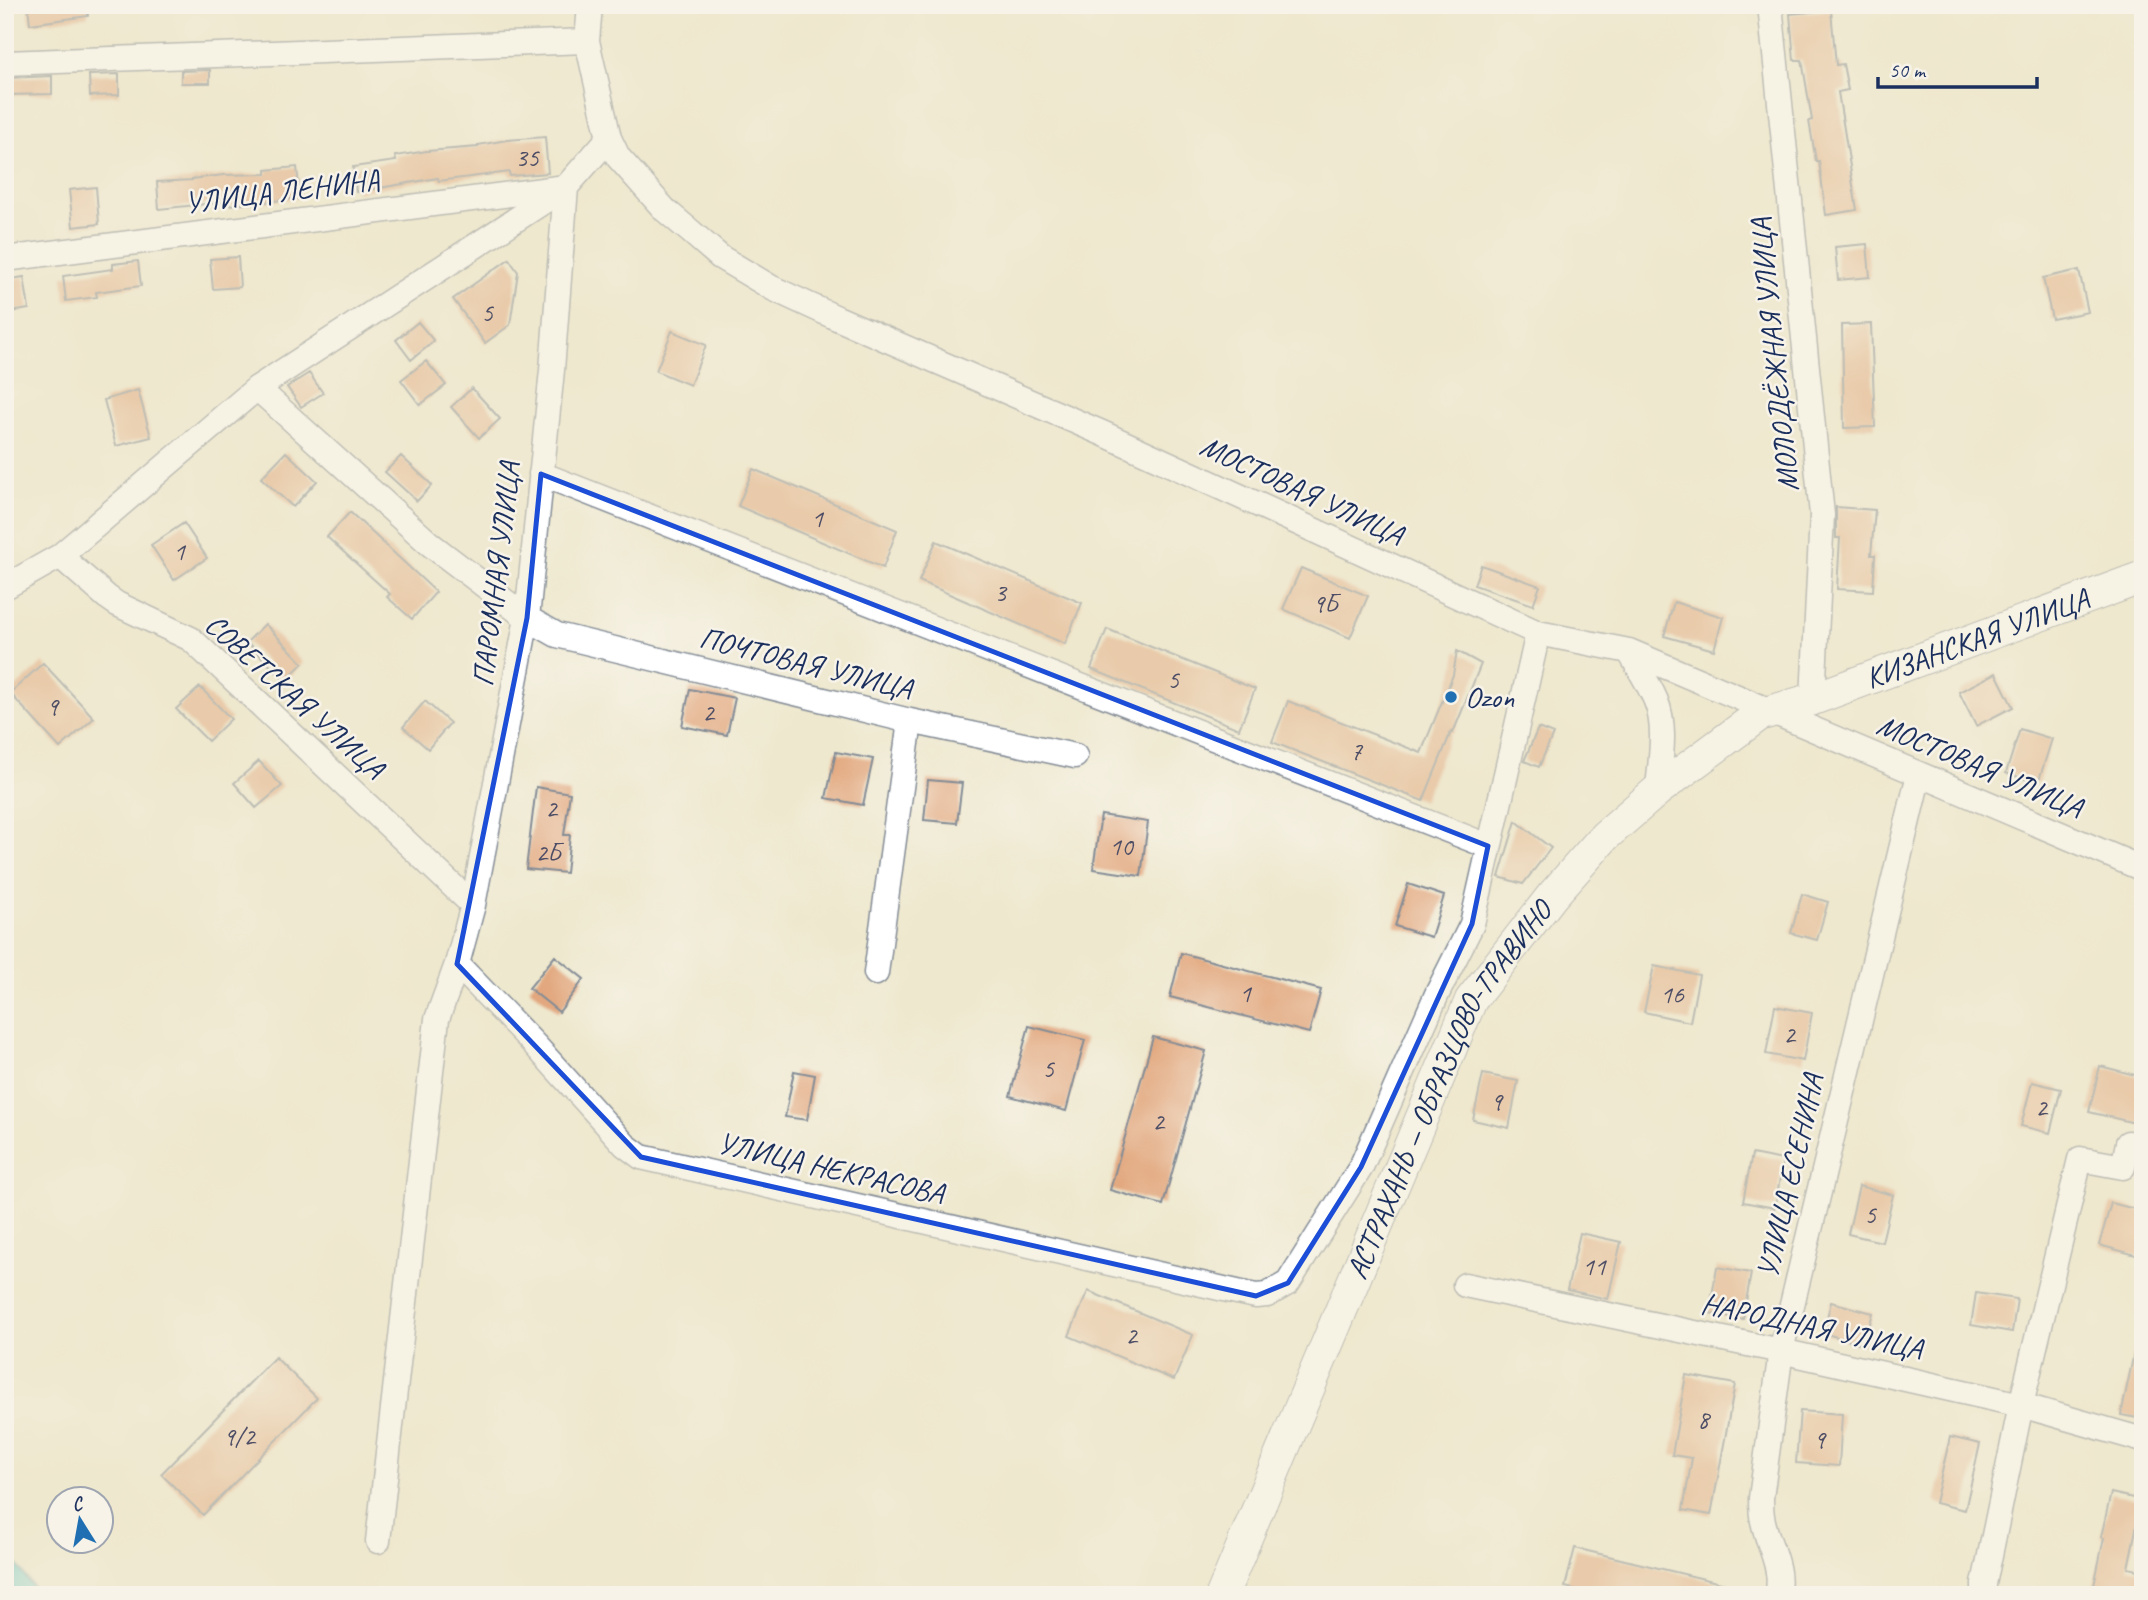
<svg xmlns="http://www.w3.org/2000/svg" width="2148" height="1600" font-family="Caveat,sans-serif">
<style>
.water{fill:#59c7ce;stroke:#3a7b96;stroke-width:2}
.building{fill:#e2a77e}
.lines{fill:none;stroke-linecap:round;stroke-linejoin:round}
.minor-casing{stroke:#848c96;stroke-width:27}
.tertiary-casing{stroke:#848c96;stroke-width:34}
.minor{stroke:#fff;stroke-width:24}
.tertiary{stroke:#fff;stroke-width:32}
.marked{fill:none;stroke:#1d4ed8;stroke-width:5;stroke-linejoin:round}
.poi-dot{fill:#1f6fb2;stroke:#f7f3e8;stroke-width:2.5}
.labels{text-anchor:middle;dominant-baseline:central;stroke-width:5;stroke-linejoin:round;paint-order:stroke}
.number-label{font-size:26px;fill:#4d4d66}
.street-label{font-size:30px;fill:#1b2f5e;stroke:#f7f3e8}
.poi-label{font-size:30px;fill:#1b2f5e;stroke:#f7f3e8;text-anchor:start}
</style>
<rect width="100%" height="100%" fill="#f7f3e8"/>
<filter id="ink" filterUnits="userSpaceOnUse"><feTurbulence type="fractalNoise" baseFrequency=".0143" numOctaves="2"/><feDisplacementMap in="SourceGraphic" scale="14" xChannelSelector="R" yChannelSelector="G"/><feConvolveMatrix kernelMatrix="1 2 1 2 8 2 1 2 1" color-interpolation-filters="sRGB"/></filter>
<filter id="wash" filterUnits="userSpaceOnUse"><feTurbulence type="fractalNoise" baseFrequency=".00686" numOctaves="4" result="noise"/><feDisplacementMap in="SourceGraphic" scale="28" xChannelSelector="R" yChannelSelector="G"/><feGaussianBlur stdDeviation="1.57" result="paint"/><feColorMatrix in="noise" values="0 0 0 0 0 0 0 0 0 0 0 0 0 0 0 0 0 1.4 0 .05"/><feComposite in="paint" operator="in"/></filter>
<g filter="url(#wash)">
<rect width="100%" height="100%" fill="#eee8ce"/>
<!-- water -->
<path class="water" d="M5 1547 38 1595H5Z"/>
<g id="blocks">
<!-- building -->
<path class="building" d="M28 5H88V16L30 24Z
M1831 10 1836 65 1843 64 1848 90 1838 92 1857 210 1826 215 1819 161H1816L1809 121 1812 120 1802 60H1794L1790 14Z
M210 70V83H181V71Z
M119 74V95L90 96 89 75Z
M52 76V94L5 95V78Z
M545 137 548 173 510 176 509 172 439 181 438 178 356 192 353 167 396 161 395 156 427 151 478 147V145L507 140Z
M297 167 300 198 246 204 226 205 225 202 159 209 157 182 192 180V179L224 175 266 174V170Z
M96 187 99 224 73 227 69 190Z
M1867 244 1870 277 1838 280 1835 247Z
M238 257 240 287 213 289 210 259Z
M509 259 518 272 510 325 485 343 453 299Z
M138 261 141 286 96 292 97 297 66 301 63 276 113 269V264Z
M2079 270 2088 312 2052 319 2043 278Z
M24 277 29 309 5 313V280Z
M418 322 434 341 411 360 396 340Z
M1871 324 1875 427 1844 428 1842 325Z
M672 331 706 345 690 385 656 371Z
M426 361 446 385 420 405 401 380Z
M309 373 323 393 301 407 287 387Z
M472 388 500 419 479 438 451 407Z
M138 390 151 437 116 446 104 400Z
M286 452 317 481 293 507 261 478Z
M401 456 432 485 417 501 385 472Z
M753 469 897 530 883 568 738 506Z
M1836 507 1875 510 1871 555H1875L1873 591 1837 589 1840 538H1836Z
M350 512 436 592 412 619 387 597 390 594 327 537Z
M184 523 207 558 174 580 151 545Z
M936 541 1082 603 1065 644 919 581Z
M1481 565 1540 586 1533 605 1474 585Z
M1301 568 1368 596 1350 638 1283 609Z
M1674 602 1723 617 1714 650 1664 636Z
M265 624 303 663 285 681 247 642Z
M1107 629 1255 689 1239 729 1091 669Z
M1457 651 1481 664 1453 733 1451 732 1423 801 1272 742 1288 701 1421 753 1453 675Z
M43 663 94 718 60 748 10 693Z
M1996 673 2013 707 1976 726 1959 692Z
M200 687 231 719 208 741 176 709Z
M690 689 735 698 727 735 682 726Z
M425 701 450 723 428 749 403 727Z
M1538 728 1553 734 1539 767 1524 761Z
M2020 729 2052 739 2038 783 2006 773Z
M836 752 873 759 863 805 826 798Z
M259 761 282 786 256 808 234 783Z
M928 780 962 783 957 823 924 820Z
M536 787 570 793 564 835H570L566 873 526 869Z
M1101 815 1148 822 1141 876 1093 869Z
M1516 821 1551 848 1523 884 1499 877Z
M1408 884 1444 896 1431 937 1395 926Z
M1802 894 1828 902 1817 940 1791 933Z
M1181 953 1321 990 1309 1033 1170 997Z
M555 956 584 979 559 1012 529 988Z
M1654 966 1699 975 1690 1022 1644 1012Z
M1775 1006 1812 1013 1803 1061 1766 1054Z
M1029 1026 1085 1040 1066 1111 1010 1096Z
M1153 1037 1206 1051 1163 1205 1110 1190Z
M2100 1066 2143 1077V1125L2089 1112Z
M794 1071 815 1075 807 1120 785 1117Z
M1483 1074 1518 1081 1509 1128 1473 1120Z
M2032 1082 2061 1089 2050 1133 2021 1126Z
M1752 1154 1783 1160 1775 1208 1743 1202Z
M1859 1186 1893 1195 1882 1242 1848 1234Z
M2111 1203 2143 1211V1257L2099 1245Z
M1580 1233 1621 1242 1608 1299 1567 1290Z
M1717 1267 1751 1273 1743 1319 1709 1313Z
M1088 1291 1193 1335 1174 1380 1069 1336Z
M1976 1293 2017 1299 2012 1332 1971 1325Z
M1831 1302 1873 1313 1864 1345 1823 1333Z
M2135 1348 2143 1349V1419L2121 1415Z
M275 1357 317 1398 203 1515 161 1474Z
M1686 1375 1735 1384 1711 1515 1683 1510 1692 1458 1672 1455Z
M1800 1411 1842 1414 1839 1466 1796 1463Z
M1950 1437 1980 1444 1965 1510 1935 1503Z
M2111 1493 2142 1500 2128 1568 2143 1571V1595H2092L2104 1538 2101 1537Z
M1575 1548 1742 1588V1595H1599L1565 1587Z"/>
</g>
</g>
<g filter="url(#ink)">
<use href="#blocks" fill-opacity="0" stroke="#848c96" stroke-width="2"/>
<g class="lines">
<!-- minor casing -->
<g class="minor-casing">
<path id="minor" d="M590 5 587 41 609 138 618 157 665 210 690 231 720 257 772 288 837 318 1102 433 1538 633 1629 651 2143 869
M1770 5 1822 515 1813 699
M5 63 587 41
M5 259 566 187 552 370 527 618 473 905 457 964 437 1019 378 1541
M257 388 430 544 527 618 557 635 910 721 1075 756
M541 474 1488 846
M60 556 107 597 117 604 191 639 473 905
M5 587 60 556 257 388 566 187 609 138
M1629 651C1638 667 1649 684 1656 701 1667 728 1660 761 1658 790
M457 964 535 1045 625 1145 641 1157 1246 1294 1256 1296 1267 1295 1288 1283 1361 1167 1437 994 1472 924 1538 633
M876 973 910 721
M1465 1285 1781 1351 2021 1405 2143 1440
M1777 1595C1784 1569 1768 1546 1763 1521 1761 1514 1761 1505 1761 1498L1781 1351 1919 774
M1984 1595V1584L2021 1405 2080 1159 2123 1167 2128 1143 2143 1147"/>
</g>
<!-- tertiary casing -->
<g class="tertiary-casing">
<g id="tertiary">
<path id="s1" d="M1222 1595 1471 1000 1552 896 1605 836 1658 790 1759 715 1813 699 2143 577"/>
</g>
</g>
<!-- minor -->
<use href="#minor" class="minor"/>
<!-- tertiary -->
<use href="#tertiary" class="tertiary"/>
</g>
</g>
<!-- marked area -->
<path d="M0 0H2148V1600H0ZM541 474 1488 846 1472 924 1361 1167 1288 1283 1256 1296 641 1157 457 964 527 618Z" fill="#eee8ce" fill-opacity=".55" fill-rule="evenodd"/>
<path class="marked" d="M541 474 1488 846 1472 924 1361 1167 1288 1283 1256 1296 641 1157 457 964 527 618Z"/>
<!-- markers -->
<circle class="poi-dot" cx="1451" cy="697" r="7"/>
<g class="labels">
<!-- number labels -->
<g class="number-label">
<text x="527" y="157">35</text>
<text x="487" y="312">5</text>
<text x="817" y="518">1</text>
<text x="179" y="551">1</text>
<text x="1000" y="592">3</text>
<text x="1325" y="603">9Б</text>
<text x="1173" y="679">5</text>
<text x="52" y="706">9</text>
<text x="708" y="712">2</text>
<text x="1356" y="751">7</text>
<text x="551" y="808">2</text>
<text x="1121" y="846">10</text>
<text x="548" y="852">2Б</text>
<text x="1245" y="993">1</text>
<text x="1672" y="994">16</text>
<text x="1789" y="1034">2</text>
<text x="1048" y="1068">5</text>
<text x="1496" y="1101">9</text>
<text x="2041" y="1107">2</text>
<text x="1158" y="1121">2</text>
<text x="1870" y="1214">5</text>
<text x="1594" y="1266">11</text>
<text x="1131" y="1335">2</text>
<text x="1703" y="1419">8</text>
<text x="239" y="1436">9/2</text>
<text x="1819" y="1439">9</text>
</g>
<!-- street labels -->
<g class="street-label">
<text transform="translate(282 191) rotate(-7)">УЛИЦА ЛЕНИНА</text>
<text transform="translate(1774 355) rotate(-96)">МОЛОДЁЖНАЯ УЛИЦА</text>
<text transform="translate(1302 490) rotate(25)">МОСТОВАЯ УЛИЦА</text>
<text transform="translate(496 574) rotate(-83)">ПАРОМНАЯ УЛИЦА</text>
<text stroke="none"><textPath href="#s1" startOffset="1284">КИЗАНСКАЯ УЛИЦА</textPath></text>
<text transform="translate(806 663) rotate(14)">ПОЧТОВАЯ УЛИЦА</text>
<text transform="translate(295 696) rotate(42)">СОВЕТСКАЯ УЛИЦА</text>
<text transform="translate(1980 766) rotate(23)">МОСТОВАЯ УЛИЦА</text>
<text stroke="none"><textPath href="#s1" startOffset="555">АСТРАХАНЬ — ОБРАЗЦОВО-ТРАВИНО</textPath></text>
<text transform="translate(831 1168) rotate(13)">УЛИЦА НЕКРАСОВА</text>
<text transform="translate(1790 1176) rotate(-77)">УЛИЦА ЕСЕНИНА</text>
<text transform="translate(1812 1326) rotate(12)">НАРОДНАЯ УЛИЦА</text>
</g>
<!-- poi labels -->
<g class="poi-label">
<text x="1465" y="697">Ozon</text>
</g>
</g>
<!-- margin -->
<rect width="2148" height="1600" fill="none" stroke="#f7f3e8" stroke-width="28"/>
<!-- north arrow -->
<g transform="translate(80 1520) rotate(349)"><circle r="33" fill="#f7f3e8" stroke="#9fa5b1" stroke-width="2"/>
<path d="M0-5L12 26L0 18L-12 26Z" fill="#1f6fb2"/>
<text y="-10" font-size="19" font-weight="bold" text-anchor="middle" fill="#1b2f5e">С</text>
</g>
<!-- scale -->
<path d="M1878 77v10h159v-10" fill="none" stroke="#1b2f5e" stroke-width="3.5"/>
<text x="1889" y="77" font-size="21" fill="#1b2f5e" stroke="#f7f3e8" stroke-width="5" paint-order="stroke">50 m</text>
</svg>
